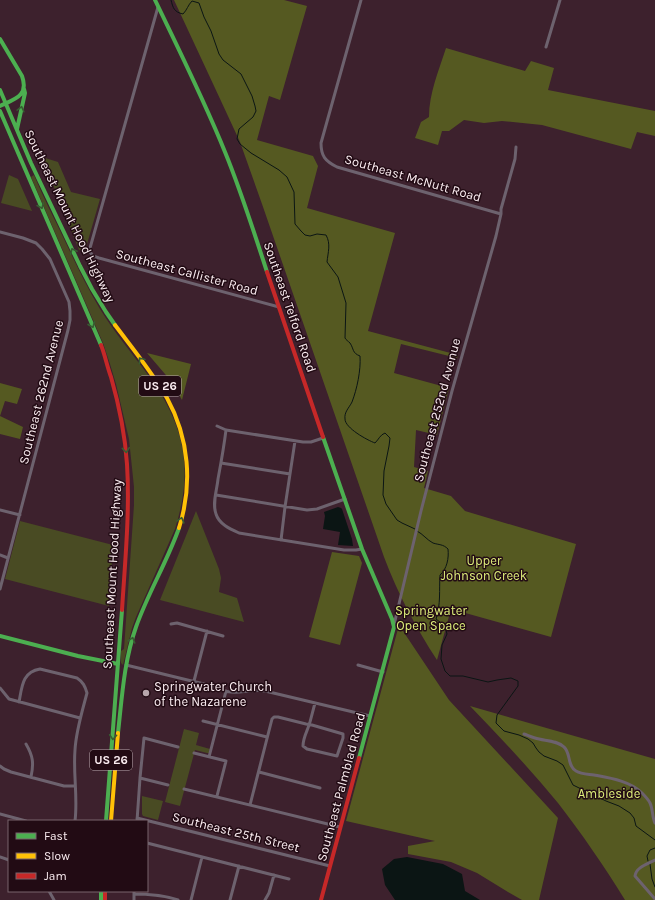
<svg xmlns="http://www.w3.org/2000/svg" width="655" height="900" font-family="Karla,sans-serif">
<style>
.green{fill:#494b23}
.forest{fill:#555921}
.water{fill:#0b1514}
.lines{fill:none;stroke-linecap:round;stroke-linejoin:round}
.stream{stroke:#0b1514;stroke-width:1}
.street{stroke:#6d626e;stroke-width:3}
.fast{stroke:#4caf50;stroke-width:4}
.slow{stroke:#ffc107;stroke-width:4}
.jam{stroke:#c62828;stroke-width:4}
.oneway{stroke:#375d32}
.poi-dot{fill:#b8a6ac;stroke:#220b14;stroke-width:1.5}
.labels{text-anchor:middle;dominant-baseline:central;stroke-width:3;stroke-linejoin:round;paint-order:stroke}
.shield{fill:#220b14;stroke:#baa9af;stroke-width:1}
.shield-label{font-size:12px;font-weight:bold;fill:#fbedf1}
.street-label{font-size:13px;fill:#fbedf1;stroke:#220b14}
.park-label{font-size:13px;fill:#ddee7a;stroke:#220b14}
.poi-label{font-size:13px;fill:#fbedf1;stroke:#220b14;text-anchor:start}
</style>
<rect width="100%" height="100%" fill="#3d212d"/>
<!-- green -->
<path class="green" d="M42 157 58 162 71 192 100 199 85 251 79 250Z
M9 175 18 179 32 211 1 203Z
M34 175C43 197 54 218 64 239 75 262 86 286 100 309 114 332 132 353 148 375 185 425 194 469 175 529L136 617 132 628 123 665 121 663V651L124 649 134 505V487L129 439 116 384 110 364 103 343 31 177Z
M196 511 219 569 221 578 219 592 237 598 244 622 160 600Z
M20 521 113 545 109 606 5 579Z
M184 729 199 733 196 745 210 749 209 753H207L195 750 180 806 165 802Z
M142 796 163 801 158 820 143 816 142 814Z"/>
<!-- forest -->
<path class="forest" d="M174 0H284L307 6 280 100 269 96 257 140 313 156 318 166 307 208 395 233 368 331 458 355 457 358 401 344 394 373 449 388 437 435 416 430 414 467 428 471 424 488 451 496 465 511 576 544 551 637 451 609 437 660C416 628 398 594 384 557L262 204 240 142 221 101Z
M446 48 525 71 531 61 554 68 548 90 655 111V136L637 132 631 149 542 125 502 121 484 123 464 120 449 131H442L438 145 415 138 421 122 429 117C429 93 439 70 446 48Z
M147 353 191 364 182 400 171 381Z
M0 383 22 389 17 404 5 401 0 416 23 427 20 439 0 434Z
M332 552 359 556 362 563 340 645 309 637Z
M399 625 449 700 558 818 539 900H522L508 892 477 873 451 862 408 854V846L435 841 346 821Z
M470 706 655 759V900H625C604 866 582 834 558 803 530 769 500 737 470 706Z"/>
<!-- water -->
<path class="water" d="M338 507 341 508 342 509 352 539 353 546 338 545 340 532 323 529 325 516 324 512Z
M407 857 443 864 462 874 465 891 480 900H395L385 885 382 869 394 859Z"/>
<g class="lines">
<!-- stream -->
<path class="stream" d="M171 0C173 8 174 12 183 14 187 10 188 5 192 1L199 3 204 17 211 31 219 54 223 60 241 74 252 96 255 106 256 111 253 117 239 129 237 139 240 144 251 153 279 170 287 177 294 192 295 224 301 231 305 235 310 236 317 234 326 235C331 244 328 252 327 262L338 277 346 303 345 338C346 340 348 341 350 343 354 349 352 353 360 356 361 370 357 389 352 402 349 408 344 412 345 419 345 428 367 440 375 443 379 439 380 435 385 433L390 438 389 446 384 471 383 495 386 504 397 520 402 523 415 529
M417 531C423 534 427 540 433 543 439 545 443 544 448 549 449 558 447 569 440 575 439 590 441 604 436 619L445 626 447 634 442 645 441 659 445 671 450 676H463L488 682 497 680 511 678 518 681V686L497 715 496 723 504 731 519 735 528 739 533 743 536 748 539 752 544 756 557 761 563 765 573 785 606 801 619 806 630 813 634 818 636 826 655 840
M648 861 647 856 650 850 655 848
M650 864 652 879 655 887"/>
<!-- street -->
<path class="street" d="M361 0 321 143C321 156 325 161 337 167L501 214
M158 7 90 248V252L93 256 99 258 279 307
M546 47 560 0
M0 232 23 238 36 243 42 249 50 259 69 302 70 311V320L68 330 0 589
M217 426 226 430 303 442H311L323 438
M226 430C224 446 221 463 218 479 217 490 212 503 216 514 219 524 230 529 239 533L344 550H356L362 549
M221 463 290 474
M216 495 307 510 317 509 345 499
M0 510 20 515
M281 540 285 507 295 441
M0 555 8 558
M171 624 177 623 223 636
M394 625 421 511 452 391 496 236 501 214V209L515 159 516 147
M126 665 204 684C213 687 221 691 231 692 242 693 254 689 265 691L370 716
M358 665 383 672
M194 681 207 631
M0 688 9 699 80 718
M19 702C22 687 22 672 40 669L77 678C83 682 85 686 87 693 82 712 76 731 75 750 73 774 78 797 75 821
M203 721 267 737
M524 734C527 735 531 737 535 738 544 741 557 740 564 747 571 753 567 766 576 771 581 774 587 774 594 775 610 778 630 781 642 793 645 796 648 799 650 803 653 809 652 817 655 823
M26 744C33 756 34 763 31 777
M194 753 226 761 217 796
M209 757 226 691
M0 766 4 769 11 772 64 786H75
M259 772 320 788
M140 778 168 785
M184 789 340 827
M250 805 272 719 274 717H278L306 724 312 725 343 734V738L337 756 307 749 303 746C303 737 308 730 310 722L315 703
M0 814 26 821
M137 818 330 866
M137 821 140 778 144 738 178 747
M147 843 289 879
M0 857 9 860
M655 860C648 864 636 867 635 876L655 899
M49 891 54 900
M134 894C149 894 164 895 178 900
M134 900V891
M191 900 202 857
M230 900 239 866
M265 900 269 893 274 875"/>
<!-- fast -->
<path class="fast" d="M155 0C179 50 204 100 225 152 241 191 254 232 267 272
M0 39 22 76C29 96 15 99 0 106
M0 90 31 163 80 266 92 289 106 312 115 325
M0 111 101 345
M17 129 25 93 24 89
M323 437 362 549 392 619 394 627 359 758
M0 636 78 656 118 664
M118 733C122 697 124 661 136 627 148 593 167 562 179 528
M106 821 122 610
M101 891V900"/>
<!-- slow -->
<path class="slow" d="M115 325C133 349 152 372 167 398 189 438 193 484 179 528
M111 821 118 733"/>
<!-- jam -->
<path class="jam" d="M267 272 323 437
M101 345C105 355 107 366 111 377 119 405 125 434 127 464 130 512 125 562 122 610
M105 891V900
M321 900 359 758"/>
</g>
<!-- one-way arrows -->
<defs><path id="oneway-chevron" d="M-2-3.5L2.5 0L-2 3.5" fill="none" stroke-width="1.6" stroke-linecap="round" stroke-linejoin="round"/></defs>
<g class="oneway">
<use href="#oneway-chevron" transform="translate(21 109) rotate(-76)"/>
<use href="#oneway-chevron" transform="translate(41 206) rotate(67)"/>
<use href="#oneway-chevron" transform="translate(73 251) rotate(-115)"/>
<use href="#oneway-chevron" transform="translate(92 325) rotate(68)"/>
<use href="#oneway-chevron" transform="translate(141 360) rotate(-128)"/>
<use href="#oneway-chevron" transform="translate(126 450) rotate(84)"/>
<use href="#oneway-chevron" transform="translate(181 520) rotate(-74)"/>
<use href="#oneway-chevron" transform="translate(132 640) rotate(-73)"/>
<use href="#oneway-chevron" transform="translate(113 737) rotate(94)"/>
</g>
<!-- markers -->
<circle class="poi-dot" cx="146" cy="693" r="4"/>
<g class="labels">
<!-- shield labels -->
<g class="shield">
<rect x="139" y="376" width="42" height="20" rx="3"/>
<rect x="90" y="750" width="42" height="20" rx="3"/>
</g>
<g class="shield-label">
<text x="160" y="386">US 26</text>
<text x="111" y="760">US 26</text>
</g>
<!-- street labels -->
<g class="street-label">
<text transform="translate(413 178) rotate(16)">Southeast McNutt Road</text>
<text transform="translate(70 216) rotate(64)">Southeast Mount Hood Highway</text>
<text transform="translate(187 272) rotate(15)">Southeast Callister Road</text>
<text transform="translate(290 307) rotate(71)">Southeast Telford Road</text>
<text transform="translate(41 392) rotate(-76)">Southeast 262nd Avenue</text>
<text transform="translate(437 410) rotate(-75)">Southeast 252nd Avenue</text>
<text transform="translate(112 574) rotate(-87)">Southeast Mount Hood Highway</text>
<text transform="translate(341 787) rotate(-75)">Southeast Palmblad Road</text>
<text transform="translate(236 832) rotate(14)">Southeast 25th Street</text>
</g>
<!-- park labels -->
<g class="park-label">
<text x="484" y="560">Upper<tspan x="484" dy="15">Johnson Creek</tspan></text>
<text x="431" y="610">Springwater<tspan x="431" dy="15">Open Space</tspan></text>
<text x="609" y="793">Ambleside</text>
</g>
<!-- poi labels -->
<g class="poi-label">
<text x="154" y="686">Springwater Church<tspan x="154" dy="15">of the Nazarene</tspan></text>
</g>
</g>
<!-- legend -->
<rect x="8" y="820" width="140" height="72" fill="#220b14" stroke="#79656c"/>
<rect x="16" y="833" width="20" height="6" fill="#4caf50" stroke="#79656c"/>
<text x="44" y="840" font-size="12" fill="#fbedf1">Fast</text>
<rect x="16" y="853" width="20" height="6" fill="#ffc107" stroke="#79656c"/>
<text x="44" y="860" font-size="12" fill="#fbedf1">Slow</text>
<rect x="16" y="873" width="20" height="6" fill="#c62828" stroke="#79656c"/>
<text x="44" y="880" font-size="12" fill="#fbedf1">Jam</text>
</svg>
